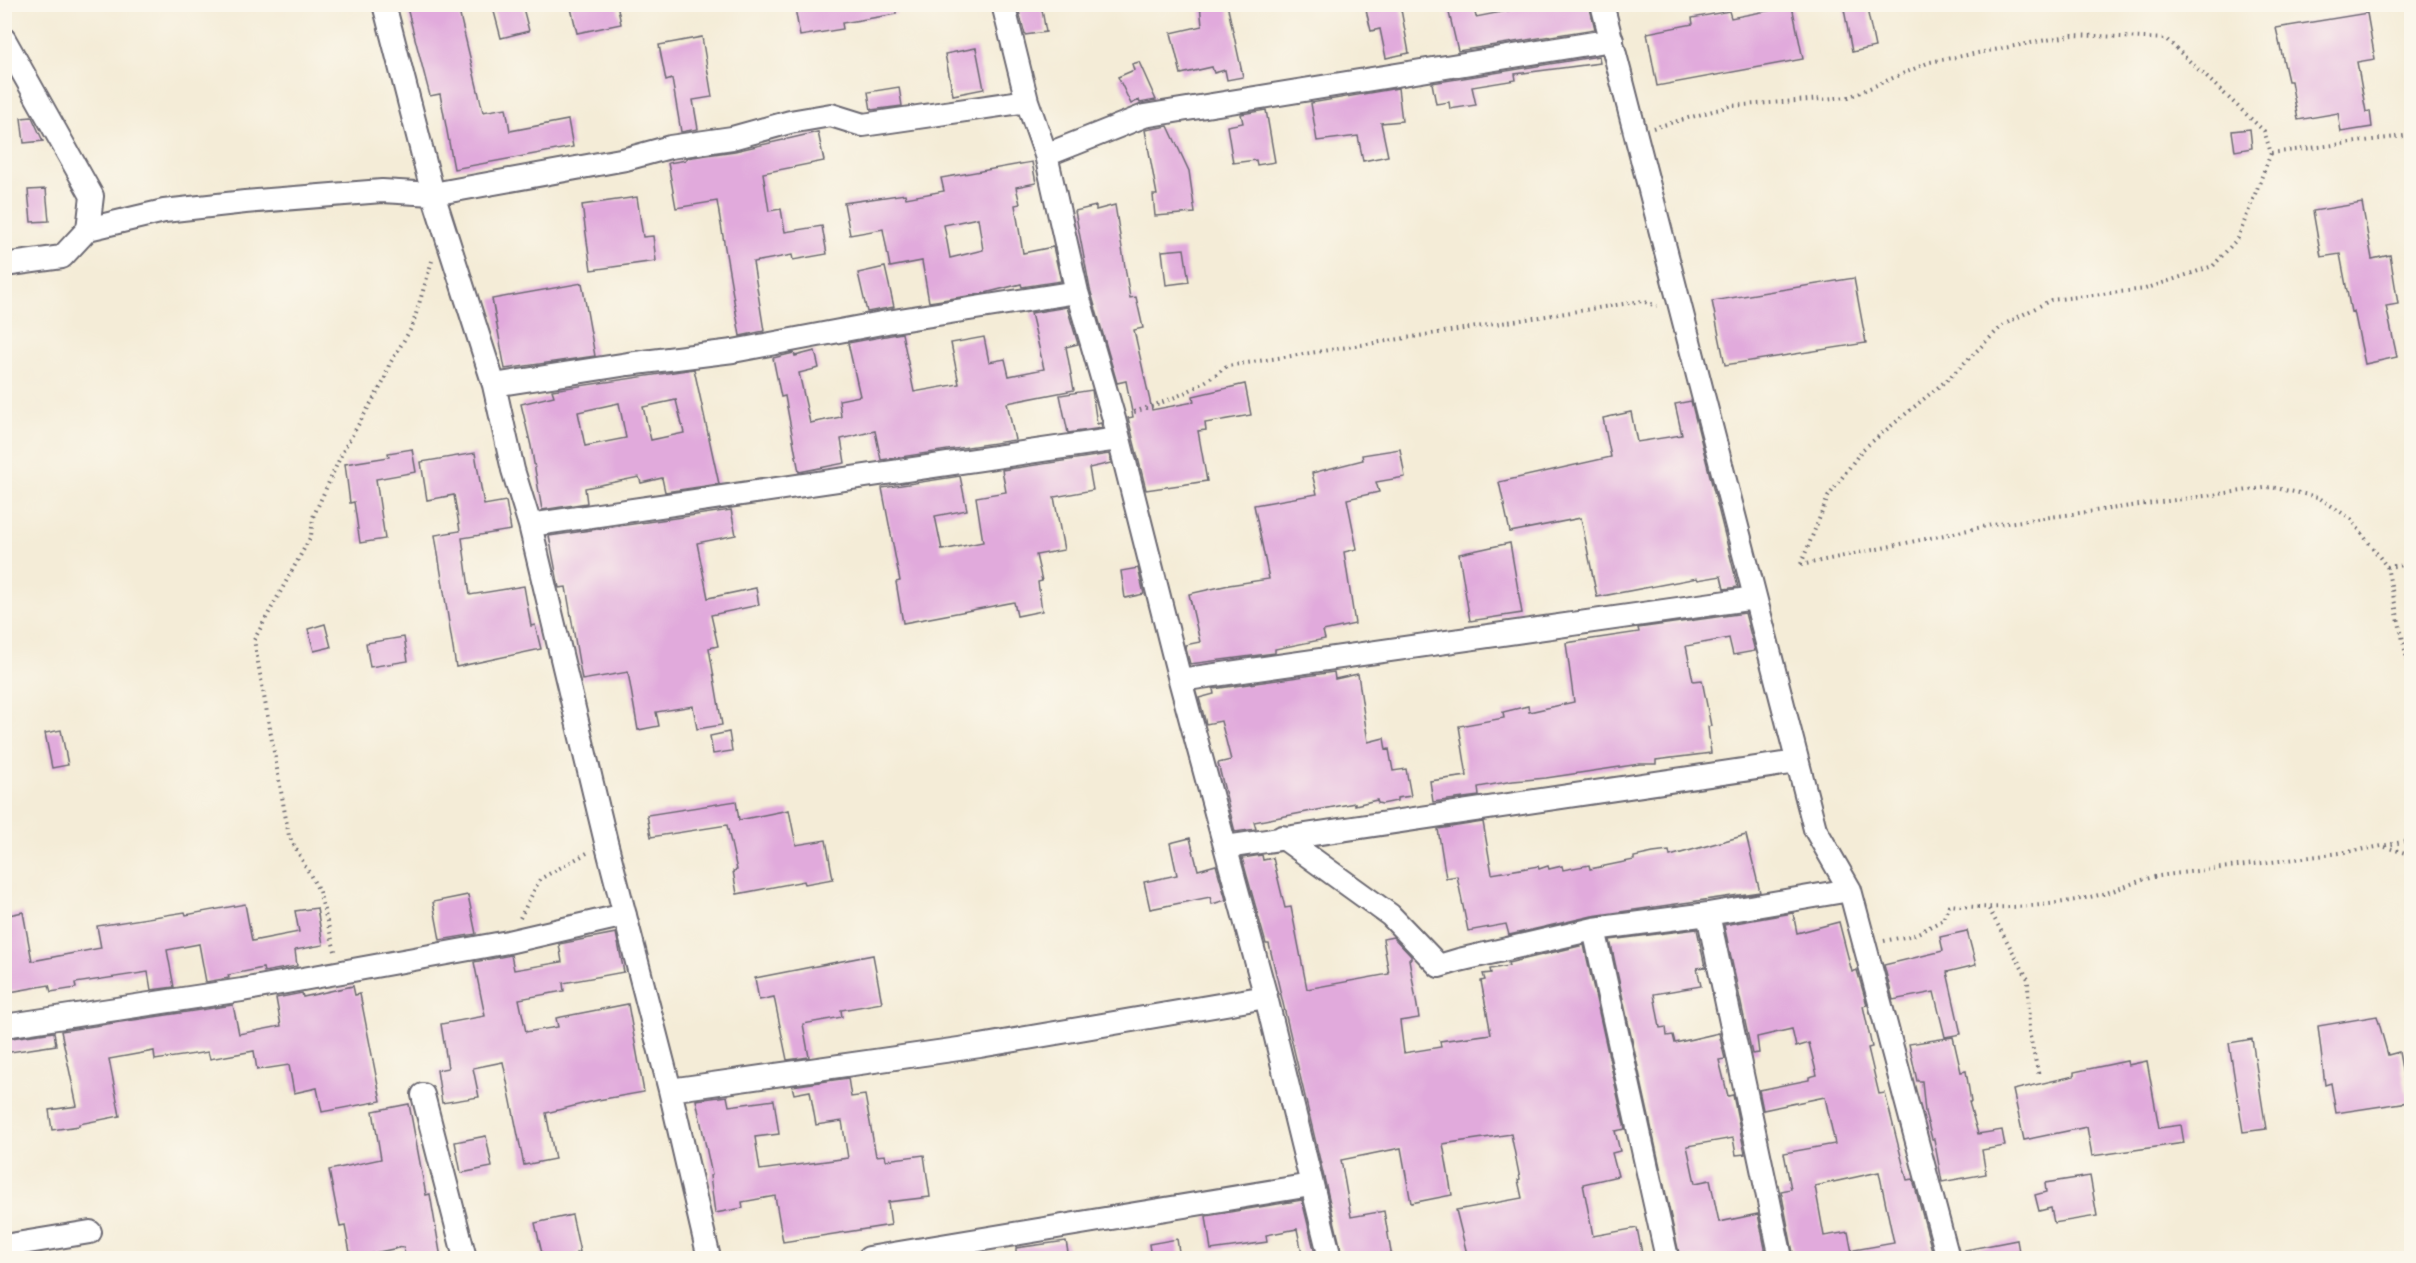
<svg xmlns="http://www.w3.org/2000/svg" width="2416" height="1263" font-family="Mynerve,sans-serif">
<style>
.building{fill:#e1aadc;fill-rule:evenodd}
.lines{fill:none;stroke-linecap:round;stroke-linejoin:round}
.minor-casing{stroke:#6c6972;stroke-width:26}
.path{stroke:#6c6972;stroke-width:4;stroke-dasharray:1.5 4.5;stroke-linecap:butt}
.minor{stroke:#fff;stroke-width:22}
</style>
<rect width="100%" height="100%" fill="#fbf7ec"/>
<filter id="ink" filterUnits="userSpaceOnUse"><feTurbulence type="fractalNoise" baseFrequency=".0167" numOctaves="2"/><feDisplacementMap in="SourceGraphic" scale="12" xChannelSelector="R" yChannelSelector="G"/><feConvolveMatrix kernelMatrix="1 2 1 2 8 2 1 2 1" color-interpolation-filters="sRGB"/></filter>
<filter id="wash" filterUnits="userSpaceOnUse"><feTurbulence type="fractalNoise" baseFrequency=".008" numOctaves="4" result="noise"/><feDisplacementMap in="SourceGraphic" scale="24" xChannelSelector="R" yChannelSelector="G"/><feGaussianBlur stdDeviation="1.35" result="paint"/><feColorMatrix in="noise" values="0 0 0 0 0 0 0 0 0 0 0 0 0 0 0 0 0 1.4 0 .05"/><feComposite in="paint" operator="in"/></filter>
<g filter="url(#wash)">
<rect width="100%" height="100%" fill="#f4ecd7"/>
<g id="blocks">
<!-- building -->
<path class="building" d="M406 4H440L442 11 458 7 483 112 506 108 510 131 568 120 573 147 454 169 440 94 430 96Z
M492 4H522L529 31 501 38Z
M570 4H617L621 24 577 33Z
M816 4H896V14L842 23 843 29 800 36 795 8Z
M1017 4H1041L1046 32 1025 35Z
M1200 4H1227L1243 77 1227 80 1225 70 1214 73 1212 67 1181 74 1171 33 1202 26Z
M1390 4H1400L1409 53 1386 58 1380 29 1371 31 1366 10Z
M1447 4H1473L1476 17 1517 9 1516 4H1589L1595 29 1458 51Z
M1843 4H1866L1875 47 1852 52Z
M1792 6 1803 59 1657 86 1647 33 1693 24 1692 18 1729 11 1731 18Z
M2367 13 2375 59 2357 62 2366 112 2370 111 2372 127 2341 132 2338 113 2298 120 2291 81H2288L2276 28Z
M702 37 712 97 693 100 698 129 681 132 672 79 666 81 659 45Z
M976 48 984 89 953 95 945 54Z
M1599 56 1600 63 1515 74 1516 80 1472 87 1476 105 1450 109 1449 102 1436 104 1432 83Z
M1139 62 1156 100 1140 103 1139 100 1131 104 1118 77 1134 70 1132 64Z
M899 87 902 106 871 110 868 92Z
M1398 88 1402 121 1381 123 1388 156 1363 161 1358 136 1317 141 1311 103Z
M1266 110 1275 162 1257 165 1256 160 1233 163 1227 126 1243 123 1241 114Z
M32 117 43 141 24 143 21 118Z
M1168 126 1189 171 1195 213 1155 216 1153 195H1157L1145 130Z
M2250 129 2252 148 2235 151 2232 131Z
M818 132 824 161 763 173 769 211 781 209 785 232 822 226 827 254 793 260 792 255 753 262 764 331 740 336 717 201 676 208 668 163 686 160V158L735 151Z
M1032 162 1036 183 1016 187 1020 204 1015 205 1023 253 1053 247 1061 281 1022 287 1021 284 981 294 929 302 922 261 890 267 883 229 850 235 844 203 905 194 906 198 944 191 941 178ZM978 218 983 250 950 258 944 225Z
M46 189 49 221 31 222 28 190Z
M637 197 643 237 653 236 656 261 591 270 582 205Z
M2362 203 2372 259 2390 255 2398 304 2386 306 2397 357 2365 364 2354 311 2351 312 2340 254 2321 257 2313 211Z
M1115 205 1130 298 1136 297 1143 328 1134 330 1152 410 1194 402 1193 396 1245 384 1251 415 1205 423 1206 430 1198 431 1207 481 1146 490 1128 418 1133 417 1126 381 1117 383 1090 289 1075 211 1096 206V210Z
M1184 249 1189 282 1166 285 1162 251Z
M885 267 894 307 867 312 858 273Z
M1854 278 1866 343 1725 365 1712 301Z
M582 283 595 356 505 369 492 299Z
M1067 307 1078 344 1066 347 1074 390 1007 403 1015 440 881 460 875 431 841 439 845 463 799 472 785 396 781 397 773 358 794 353 795 356 815 351 819 368 799 373 810 423 841 417 839 400 860 396 848 343 902 333 914 392 959 384 951 343 984 337 989 362 1005 359 1009 376 1044 369 1031 313Z
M694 369 719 484 665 492 662 478 641 483 639 477 585 488 587 503 542 510 531 446 521 404 554 396 552 390ZM676 400 684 433 651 440 643 407ZM619 403 626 438 585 446 578 412Z
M1092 390 1097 424 1101 423 1102 428 1068 433 1060 395Z
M1691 401 1738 587 1724 589 1721 576 1698 580 1697 578 1597 597 1581 518 1510 532 1499 482 1611 457 1603 418 1631 412 1637 442 1682 435 1675 404Z
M412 449 416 472 376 479 385 539 360 543 354 502 350 503 345 464 389 457 388 453Z
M1400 449 1405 477 1376 482 1379 492 1347 499 1357 549 1344 552 1355 624 1323 631 1325 639 1275 649V653L1190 664 1185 645 1200 642 1189 594 1229 585 1269 579 1254 505 1317 494 1312 473 1363 460 1362 455Z
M475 453 484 505 506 501 511 530 462 538 470 595 524 586 531 626 535 625 541 649 456 667 435 535 460 531 454 495 427 500 421 462Z
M1109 454 1111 463 1089 468 1093 490 1054 497 1064 550 1036 555 1042 581 1038 582 1042 611 1017 616 1014 602 903 623 896 582 900 581 882 488 960 476 967 510 935 516 942 550 983 542 976 497 1006 492 1002 470Z
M731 510 736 535 697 543 708 598 756 588 759 605 711 615 718 646 709 648 722 725 697 729 693 706 656 712 659 726 638 730 628 672 582 680 566 587 559 588 549 536Z
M1510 543 1522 613 1470 621 1459 554Z
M1138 568 1144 594 1125 598 1121 571Z
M1745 613 1755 651 1733 655 1729 638 1686 646 1693 681 1702 680 1711 726 1708 727 1711 753 1656 760V764H1640L1546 778 1513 781 1478 787 1479 796 1433 802 1430 781 1467 776 1459 726 1504 718 1503 712 1528 706 1529 712 1574 702 1566 643 1639 632 1638 628Z
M325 624 331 647 314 651 308 629Z
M404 637 408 661 370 667 366 643Z
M1334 672 1335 679 1358 674 1368 742 1384 738 1386 750 1389 749 1393 771 1406 769 1411 796 1397 798V801L1382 804 1378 803 1377 800 1355 805V803L1254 822 1256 829 1235 832 1218 763 1231 760 1221 721 1206 724 1199 698 1214 694 1213 689Z
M61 730 68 765 52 768 45 733Z
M729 732 732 751 713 754 710 736Z
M736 801 739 820 789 810 796 845 826 840 833 879 805 884 804 881 737 894 733 871 737 870 727 825 651 837 647 815Z
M1483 822 1492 874 1538 866 1539 869 1548 866 1549 869 1562 866 1563 870 1589 865 1590 869 1634 860V857L1653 853 1669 851 1670 856 1746 835 1760 892 1592 916 1509 935 1506 924 1468 931 1457 876 1446 878 1438 829Z
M1190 838 1198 870 1216 865 1226 900 1212 904 1210 897 1150 909 1144 882 1177 875 1170 843Z
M1262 855 1263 860 1273 858 1285 908 1291 907 1307 989 1389 974 1383 939 1393 937 1411 956V959H1409L1419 1018 1400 1021 1404 1053 1441 1047 1440 1041 1491 1034 1481 981 1485 980 1483 974 1491 973 1490 969 1509 966 1508 963 1584 945 1625 1129 1615 1131 1620 1151 1612 1153 1618 1176 1583 1184 1593 1236 1637 1228 1643 1258H1564V1255L1543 1258H1468L1456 1210 1522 1198 1518 1180 1520 1179 1511 1134 1443 1144 1452 1195 1411 1203 1401 1148 1341 1160 1351 1217 1384 1211 1392 1258H1343L1269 944H1266L1242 858Z
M468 895 476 934 440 940 433 902Z
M245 904 252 941 299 932 295 911 317 908 323 945 295 950 297 966 264 972 263 968 228 975 229 978 206 982 199 944 167 950 174 987 151 990 148 972 75 983 76 988 51 992 49 985 4 993V916L23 912 32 961 101 948 97 926 185 912 186 915Z
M1793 913 1797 933 1839 922 1852 972 1857 970 1867 1005 1863 1006 1872 1047 1868 1048 1879 1094 1885 1093 1907 1180 1913 1179 1934 1258H1855L1854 1250 1894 1243 1879 1172 1815 1186 1824 1236 1848 1232 1853 1258H1794L1781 1191 1791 1189 1784 1153 1835 1144 1825 1097 1763 1110 1759 1090 1809 1080V1077L1817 1075 1809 1043 1796 1047 1792 1029 1757 1037 1759 1053 1752 1054 1724 925Z
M1697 929 1705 967 1697 968 1701 986 1654 994 1660 1028 1666 1027 1667 1036 1673 1035 1675 1043 1719 1033 1725 1059 1719 1060 1728 1096 1733 1095 1745 1154 1736 1155 1733 1138 1687 1146 1695 1183 1710 1180 1719 1222 1758 1214 1767 1258H1680L1610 940Z
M1967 931 1976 965 1947 972 1961 1034 1945 1037 1934 992 1893 1000 1884 965 1943 951 1940 937Z
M616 933 624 972 563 983 564 991 519 999 526 1032 558 1027 556 1018 628 1004 644 1092 598 1100 546 1113 555 1159 524 1165 503 1062 473 1068 479 1097 442 1103 437 1070 448 1068 441 1024 485 1016 474 962 511 955 514 970 562 962 559 944Z
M873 955 882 1003 841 1010 842 1017 803 1024 809 1057 787 1060 774 997 759 1000 755 978Z
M353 986 355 995 360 994 381 1101 322 1112 317 1088 294 1093 289 1065 257 1070 254 1051 210 1059 208 1052 155 1060 154 1051 109 1059 120 1116 79 1124V1126L52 1130 49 1110 77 1106 61 1031 233 1005 239 1034 281 1026 276 998 302 993 303 997Z
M2377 1016 2388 1055 2399 1052 2408 1102 2336 1113 2331 1083 2325 1085 2318 1026Z
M54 1032 56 1045 4 1053V1039Z
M1953 1037 1961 1072 1966 1071 1971 1102H1969L1978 1134 2002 1130 2005 1146 1982 1150 1986 1174 1942 1182 1934 1139H1932L1925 1112 1922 1081H1917L1909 1044Z
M2252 1039 2266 1129 2243 1132 2229 1043Z
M2127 1061 2128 1065 2147 1061 2159 1128 2181 1125 2184 1143 2092 1156 2087 1127 2024 1140 2013 1090 2074 1076V1072Z
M848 1078 851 1097 865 1095 876 1156 885 1155 886 1160 924 1155 930 1197 888 1202 891 1225 783 1242 775 1196 742 1202 743 1208 715 1213 710 1176 712 1175 696 1100 727 1096 729 1106 774 1100 779 1134 755 1137 760 1170 848 1158 842 1121 816 1125 810 1091 794 1094 792 1086Z
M409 1104 426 1195 430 1194 441 1258H406L403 1247 351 1258 345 1226 340 1227 329 1170 381 1159 373 1111Z
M486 1136 492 1167 461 1173 455 1142Z
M2090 1176 2097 1216 2054 1223 2051 1208 2039 1211 2035 1195 2046 1192 2045 1183Z
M1302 1200 1316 1258H1303L1297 1229 1266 1235 1267 1242 1211 1250 1206 1216Z
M572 1215 580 1252 576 1253 578 1258H543L535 1223Z
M1177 1239 1180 1258H1151L1149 1244Z
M2017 1240 2020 1258H1965V1250Z
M1066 1241 1069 1258H1016V1248Z"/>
</g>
</g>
<g filter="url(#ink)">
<use href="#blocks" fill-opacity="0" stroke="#6c6972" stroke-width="1.5"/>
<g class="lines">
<!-- minor casing -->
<g class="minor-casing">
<path id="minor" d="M384 4 433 194 494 385 513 470 530 525 606 842 670 1090 709 1258
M1003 4 1027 101 1046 155 1077 292 1114 419 1180 680 1266 997 1330 1258
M1602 4 1815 829 1850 890 1948 1258
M4 39 92 196 88 229
M1046 155 1144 116 1612 40
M4 265 62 257 88 229 164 211 245 202 382 191 433 194 626 159 670 147 732 138 790 122 831 115 863 125 1027 101
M494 385 628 364 733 351 887 322 1077 292
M530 525 1118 439
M1180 680 1755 598
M1282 837 1390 915 1439 966 1459 960 1594 929 1708 914 1850 890
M1226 847 1797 762
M1708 914 1781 1258
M1594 929 1667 1258
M4 1026 242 990 508 942 625 915
M670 1090 980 1046 1266 997
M423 1095 465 1258
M4 1246 90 1232
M869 1258 1311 1185"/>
</g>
<!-- path -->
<path class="path" d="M1653 128 1730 106 1849 97 1930 62 2073 35 2166 39 2264 131 2271 153 2412 135
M1134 412C1172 399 1194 392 1227 366L1642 301 1657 306
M1801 564 1828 497 1862 450 1948 379 2003 325 2051 300 2145 289 2213 266 2238 238 2271 153
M1801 565 1992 525 2271 487 2318 497 2351 519 2387 567 2412 682
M2387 567 2412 564
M2385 847 2412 855
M1989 909 2028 979 2029 1032 2039 1076
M520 918 540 879 587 853
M1884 941 1914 935 1943 920 1949 905C2001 910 2051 907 2103 894 2121 889 2140 879 2159 876 2243 864 2328 858 2412 840
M335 951 319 891 289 836 254 640 311 536 313 517 344 449 384 381 389 365 412 327 432 261"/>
<!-- minor -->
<use href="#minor" class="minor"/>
</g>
</g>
<!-- margin -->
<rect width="2416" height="1263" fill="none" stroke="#fbf7ec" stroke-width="24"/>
</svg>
